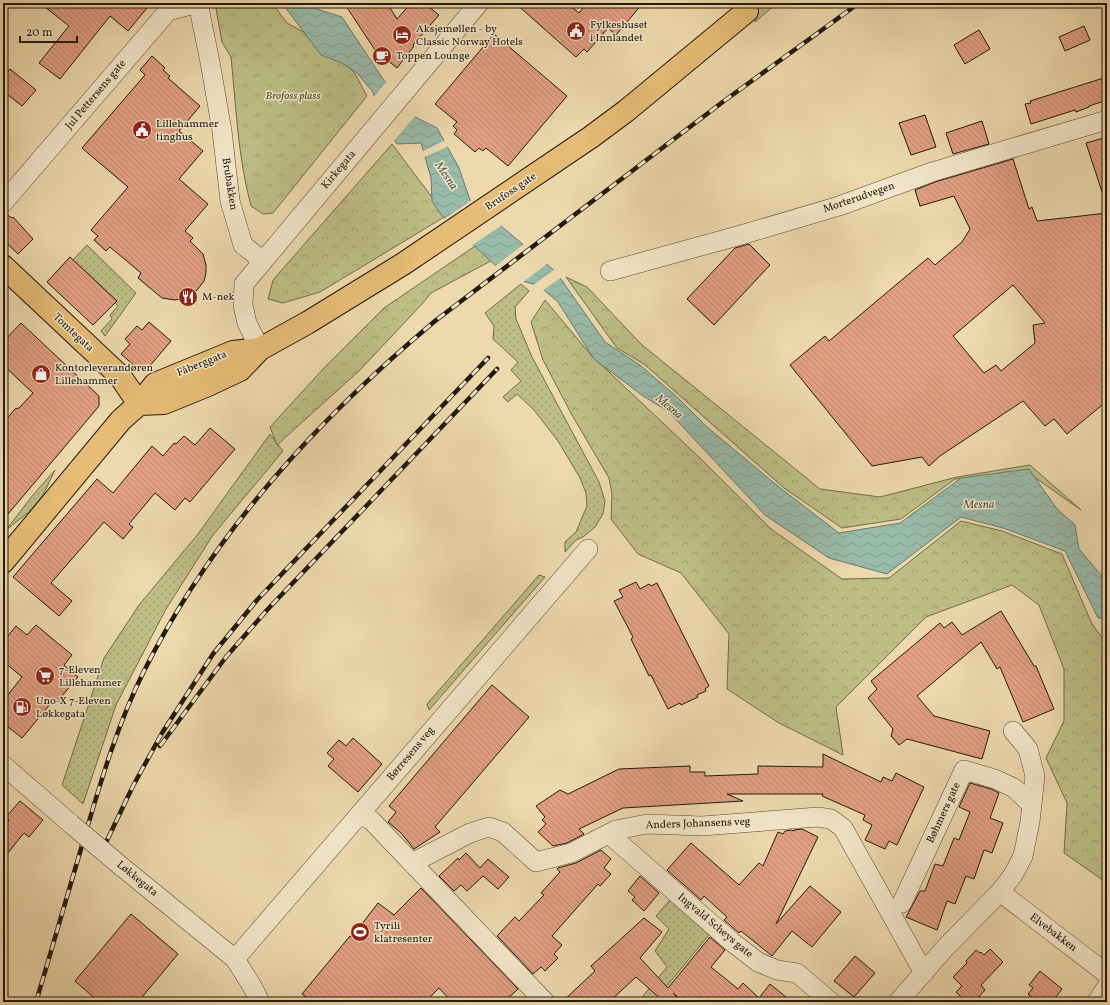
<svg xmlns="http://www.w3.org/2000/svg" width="1110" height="1005" font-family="Vollkorn,serif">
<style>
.grass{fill:url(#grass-dots);stroke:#706c49}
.forest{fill:url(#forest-crowns);stroke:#706c49}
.park{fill:url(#park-tufts);stroke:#706c49}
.water{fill:url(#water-waves);stroke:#697a6a}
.pier{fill:#edd9ad}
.building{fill:url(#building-back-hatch);stroke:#22190c;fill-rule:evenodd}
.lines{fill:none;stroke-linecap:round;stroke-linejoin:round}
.minor-casing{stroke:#554934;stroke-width:20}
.major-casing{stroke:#22190c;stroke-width:24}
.minor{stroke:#f3e6ca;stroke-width:19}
.major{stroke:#e6bc76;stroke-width:22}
.rail-casing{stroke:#22190c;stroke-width:4.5}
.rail{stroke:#f3e6ca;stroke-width:3;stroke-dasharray:9;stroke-linecap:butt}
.minor-bridge-casing{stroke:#554934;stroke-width:20;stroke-linecap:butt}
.minor-bridge{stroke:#f3e6ca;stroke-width:19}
.labels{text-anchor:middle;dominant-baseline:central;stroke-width:3;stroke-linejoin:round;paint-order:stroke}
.poi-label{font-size:11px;fill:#22190c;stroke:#f3e6ca;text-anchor:start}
.street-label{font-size:11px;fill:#22190c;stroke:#f3e6ca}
.park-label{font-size:11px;font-style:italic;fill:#504b31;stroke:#f3e6ca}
.water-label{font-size:12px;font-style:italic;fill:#4c5143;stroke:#f3e6ca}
</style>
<defs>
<pattern id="grass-dots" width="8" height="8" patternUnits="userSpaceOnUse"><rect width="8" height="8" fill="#bdbe86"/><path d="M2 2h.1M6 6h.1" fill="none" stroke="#a2a372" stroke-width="1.8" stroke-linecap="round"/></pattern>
<pattern id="forest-crowns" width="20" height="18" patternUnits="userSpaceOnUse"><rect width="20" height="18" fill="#bdbe86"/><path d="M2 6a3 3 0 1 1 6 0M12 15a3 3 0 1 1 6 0" fill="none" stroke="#a2a372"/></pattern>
<pattern id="park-tufts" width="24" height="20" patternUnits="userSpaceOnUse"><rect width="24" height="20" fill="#bdbe86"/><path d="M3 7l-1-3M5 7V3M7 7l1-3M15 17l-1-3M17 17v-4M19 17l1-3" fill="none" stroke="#a2a372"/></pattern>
<pattern id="water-waves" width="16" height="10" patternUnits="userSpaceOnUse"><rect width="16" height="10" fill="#99baa9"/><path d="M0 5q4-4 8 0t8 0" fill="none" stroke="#849f90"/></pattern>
<pattern id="building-back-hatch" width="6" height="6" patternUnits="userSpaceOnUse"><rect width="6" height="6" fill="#e29f83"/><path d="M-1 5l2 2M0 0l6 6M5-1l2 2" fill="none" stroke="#c28870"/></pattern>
</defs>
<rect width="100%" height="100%" fill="#edd9ad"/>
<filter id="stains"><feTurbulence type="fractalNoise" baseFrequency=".005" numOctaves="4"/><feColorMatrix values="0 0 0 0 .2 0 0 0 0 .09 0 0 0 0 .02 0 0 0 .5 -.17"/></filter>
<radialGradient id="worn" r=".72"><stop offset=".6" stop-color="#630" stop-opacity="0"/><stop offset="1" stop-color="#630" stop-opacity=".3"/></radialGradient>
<!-- grass -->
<path class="grass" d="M743 3H777L755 22V18Z
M87 245 136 293 105 336 101 331 112 319 110 315 118 306 72 261Z
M521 284 529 291 515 307 516 319 532 357 599 482 605 501 603 514 595 527 583 537 576 540 565 552V542L576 532 587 506 586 493 580 478 558 441 534 410 517 394 508 402 503 397 521 381 511 370 518 362 493 339 494 326 485 313Z
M270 434 283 451 213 535 166 609 116 705 83 804 62 785 104 658 139 605 198 534Z
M55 470 43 495 30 511 6 530 33 495Z
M539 575 545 577 429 710 427 704Z
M670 900 709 935 666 987 673 1002H638L667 967 655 951 669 929 656 916Z"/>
<!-- forest -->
<path class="forest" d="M392 144 446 216 320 292 283 303 268 299 273 280Z
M478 244 500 256 431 293 422 304 359 371 277 445 270 427 325 367 384 308Z
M566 277 587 287 641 344 820 489 880 497 957 477 1030 465 1081 510 1027 472 955 479 901 519 842 528 784 488 644 364 617 348Z
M545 300 591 355 701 459 771 529 842 579 889 578 961 521 1002 531 1062 554 1092 624 1107 644V883L1064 853 1067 803 1046 758 1064 721V669L1039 605 1012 585 926 617 836 707 843 755 779 723 727 689 729 634 681 573 638 554 611 519 612 494 609 478 572 415 543 360 531 322Z"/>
<!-- park -->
<path class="park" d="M215 3H272L287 23 318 40 354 72 367 96 273 213 263 214 251 206C238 158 236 106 231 57L222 42Z"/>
<!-- water -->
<path class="water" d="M282 3H311L317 9 342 17 383 79 415 117 437 128 459 168 470 200 556 272 605 342 640 365 677 397 707 427 779 487 839 533 900 523 961 478 1029 469 1057 509 1075 525 1079 549 1102 576H1107V615L1102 618H1098L1065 551 1003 528 961 517 887 574 829 558 765 515 668 411 643 396 594 359 558 302 538 285 509 278 442 216 432 201 431 178 421 143 397 144 379 114 373 92 357 73 342 63 321 55Z"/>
<!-- pier -->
<path class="pier" d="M387 81 416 115 393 142 377 115 372 99Z
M446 140 449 146 423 158 421 152Z
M473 199 502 225 471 246 443 220Z
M524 244 548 263 522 283 508 280 494 267Z
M555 269 562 277 542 291 537 287 532 286Z"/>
<!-- building -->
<path class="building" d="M40 3H151L128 31 110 16 60 79 39 63 69 26Z
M344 3H387L397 19 411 3H424L439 15 413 45 414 46 397 68 375 50Z
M515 3H567L579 13 587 3H643L616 35 608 28 587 52 584 49 576 57Z
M1084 26 1090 40 1065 51 1059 37Z
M979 30 990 49 965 64 954 45Z
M494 34 567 96 508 166 486 148 483 151 479 148 475 152 454 134 457 130 453 126 457 122 435 104Z
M152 56 165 68 163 70 170 76 168 78 200 106 179 131 203 151 179 179 208 204 185 231 193 238 190 241 203 254 206 265V273L204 281 197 290 189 297 175 300 162 298 138 278 141 273 110 247 106 251 94 240 98 236 91 230 128 187 82 148 145 75 140 70Z
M10 69 36 90 22 106 3 91V77Z
M1107 77V100L1089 106V107L1076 112 1075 110 1031 124 1025 104 1031 103 1030 101Z
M925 115 936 147 911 155 899 123Z
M982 121 989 144 953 154 946 133Z
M1107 137V197L1104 198 1086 143Z
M1013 159 1029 209 1032 207 1037 221 1107 213V401L1067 434 1054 419 1045 426 1023 401 940 456 929 466 922 457 872 466 790 365 825 336 829 341 928 258 935 265 962 242 970 229 954 196 920 206 915 190 935 182ZM1013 285 1045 323 1033 325 1035 343 1001 371 996 365 984 373 953 336Z
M3 214H6L12 218 13 217 33 239 18 254 3 240Z
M749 244 770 265 714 325 687 299 735 248Z
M70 257 117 301 93 325 47 282Z
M149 322 171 341 148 368H137L121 354 130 344 125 339 137 326 142 330Z
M21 323 99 396V406L3 520V423L15 409 19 408 33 393 3 365V342Z
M210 428 235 449 190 502 185 498 175 510 155 493 129 524 133 527 123 539 104 522 51 583 72 601 59 616 13 577 97 479 113 493 152 446 163 456 174 443 176 444 184 436 195 445Z
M636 582 640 589 649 584 651 586 657 583 709 686 705 689 706 691 697 695 698 697 681 705 680 703 668 709 651 675 649 676 631 639 633 637 614 601 623 597 619 590Z
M1001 611 1034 666H1036L1054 709 1023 722 1000 667 997 669 981 642 917 696 934 716 990 731 982 759 907 739 899 745 891 736 893 729 868 698 877 689 871 681 940 623 944 628 952 622 962 635Z
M36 625 72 655 64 665 78 677 55 704 52 702 22 738 3 723V701L22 677 3 661V642L16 626 27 635Z
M492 685 529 717 435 827 440 832 414 849 401 833 388 822 396 812 389 806Z
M353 738 382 764 358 792 328 766 334 759 327 753 339 740 346 746Z
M823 754 881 782 883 777 892 781 896 773 924 787 897 845 889 841 885 849 865 840 872 825 863 820 865 815 822 796 823 794H727L743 801 623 808 579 829 584 834 567 843 553 846 538 832 546 824 542 820 545 817 536 806 560 790 568 794 619 769 690 766V772H705V776L758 774V766L823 767Z
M970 783 991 789 999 793 990 818 1003 823 992 853 984 850 974 879 966 876 955 904 947 901 937 930 906 917 920 891H925L935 864 943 866 954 838 959 840 970 812 959 807Z
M20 801 43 820 29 837 24 833 3 859V828L9 820 6 817Z
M802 829 818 837 776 924 810 886 841 912 812 947 792 931 772 956 771 955 741 931 739 933 724 920 727 917 704 896 701 900 667 870 691 843 739 885 759 863 763 866 778 832 783 834 785 831 791 830 794 831V830Z
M601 850 611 859 604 868 611 874 600 886 598 884 552 936 562 945 554 954 558 958 545 971 541 967 533 974 497 936 515 917 519 921 544 895 541 893 560 872 557 869 558 868 576 863Z
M466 853 480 868 488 859 509 877 498 889 483 876 467 891 461 885 454 891 439 876 458 858 459 860Z
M640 876 659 893 644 911 632 900 635 897 628 891Z
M421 888 518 989 504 1002H452L439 988 425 1002H312L302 994 350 936 352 937 378 903 394 915Z
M131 914 178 954 138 1002H99L75 981Z
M644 918 662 932 640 958 668 988 710 937 725 950 711 967 738 989 743 983 759 998 770 984 792 1002H683L673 993 681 1002H664L636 977 609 1002H562L595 971 591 966Z
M990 949 1003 962 981 985 985 990 974 1002H966L956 992 962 986 953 977 967 963 966 961 976 950 980 953 981 952 984 955Z
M855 956 875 973 854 997 834 981Z
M1040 971 1062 989 1052 1002H1037L1028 994 1033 988 1029 985Z"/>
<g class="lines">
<!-- minor casing -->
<g class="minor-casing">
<path id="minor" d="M198 3 210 62 222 131 230 201 243 245 263 261
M3 203 168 11 198 3
M610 271 741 235 839 206 932 172 1107 120
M260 349 247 323 243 305 244 284 479 3
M3 765 71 824
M360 815 371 820 545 1002
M609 834 732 942 758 962 777 970 797 973 831 1002
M412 863 470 833 489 827 503 832 536 862 571 853 616 830 647 824 702 826 818 817 831 819 843 828 924 973
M122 867 235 959 252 986 260 1002
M1000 892 1107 974
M902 903 964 770 995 779 1014 788 1031 804
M235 959 588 549
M898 1002 945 948 1000 892 1013 875 1023 856 1030 822 1035 776 1028 749 1013 731
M1097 1002 1107 986"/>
</g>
<!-- major casing -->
<g class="major-casing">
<path id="major" d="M3 266 120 376 139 404
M139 404 164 403 208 385 240 370 260 349 307 323 403 264 591 137 626 111 747 11
M3 562 121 420 139 404 155 384 233 352 260 349"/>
</g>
<!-- minor -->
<use href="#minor" class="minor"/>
<!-- major -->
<use href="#major" class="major"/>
<!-- rail casing -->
<g class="rail-casing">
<path id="rail" d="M160 746 226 657 267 610 497 369
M100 855 133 786 162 733 213 654 257 600 488 358
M36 1002C52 949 67 896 83 842 100 784 117 725 144 671 214 532 317 420 435 321L724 101 859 3"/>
</g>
<!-- rail -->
<use href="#rail" class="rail"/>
<!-- minor-bridge casing -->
<g class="minor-bridge-casing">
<path id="minor-bridge" d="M71 824 122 867"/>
</g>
<!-- minor-bridge -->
<use href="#minor-bridge" class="minor-bridge"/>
</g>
<!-- icons -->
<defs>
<g id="civic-disc" transform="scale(1)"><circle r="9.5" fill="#8f2418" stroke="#f3e6ca"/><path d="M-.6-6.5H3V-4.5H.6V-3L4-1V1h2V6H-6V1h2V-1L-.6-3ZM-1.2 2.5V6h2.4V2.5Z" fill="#fff"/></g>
<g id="hotel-disc" transform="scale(1)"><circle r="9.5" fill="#8f2418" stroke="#f3e6ca"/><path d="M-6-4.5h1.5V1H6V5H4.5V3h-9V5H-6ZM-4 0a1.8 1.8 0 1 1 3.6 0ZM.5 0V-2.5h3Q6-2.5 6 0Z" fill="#fff"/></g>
<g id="cafe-disc" transform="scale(1)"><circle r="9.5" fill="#8f2418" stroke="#f3e6ca"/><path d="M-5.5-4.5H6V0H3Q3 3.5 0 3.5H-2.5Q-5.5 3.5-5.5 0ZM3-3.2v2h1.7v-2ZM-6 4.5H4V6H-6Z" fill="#fff"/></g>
<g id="restaurant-disc" transform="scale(1)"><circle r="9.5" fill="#8f2418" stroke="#f3e6ca"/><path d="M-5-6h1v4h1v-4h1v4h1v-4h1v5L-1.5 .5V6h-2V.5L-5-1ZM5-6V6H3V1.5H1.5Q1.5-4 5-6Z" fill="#fff"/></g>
<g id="shop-disc" transform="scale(1)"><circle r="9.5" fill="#8f2418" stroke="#f3e6ca"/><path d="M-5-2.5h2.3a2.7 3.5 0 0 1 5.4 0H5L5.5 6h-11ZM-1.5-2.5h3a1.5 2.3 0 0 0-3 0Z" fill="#fff"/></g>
<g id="supermarket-disc" transform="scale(1)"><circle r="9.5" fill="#8f2418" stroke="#f3e6ca"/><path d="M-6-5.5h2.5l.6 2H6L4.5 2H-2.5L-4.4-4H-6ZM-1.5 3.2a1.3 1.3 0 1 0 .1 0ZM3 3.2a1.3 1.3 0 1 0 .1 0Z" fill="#fff"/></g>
<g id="fuel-disc" transform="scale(1)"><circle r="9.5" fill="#8f2418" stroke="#f3e6ca"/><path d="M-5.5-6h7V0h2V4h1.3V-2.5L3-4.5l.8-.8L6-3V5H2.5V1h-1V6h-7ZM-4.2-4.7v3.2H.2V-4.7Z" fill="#fff"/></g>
<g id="stadium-disc" transform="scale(1)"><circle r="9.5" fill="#8f2418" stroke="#f3e6ca"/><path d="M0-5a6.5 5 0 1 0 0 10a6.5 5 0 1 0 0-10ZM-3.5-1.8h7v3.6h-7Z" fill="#fff"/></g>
</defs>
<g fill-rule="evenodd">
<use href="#civic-disc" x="576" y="31"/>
<use href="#hotel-disc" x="402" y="35"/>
<use href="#cafe-disc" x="382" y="56"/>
<use href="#civic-disc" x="142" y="130"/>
<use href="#restaurant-disc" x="188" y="297"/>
<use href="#shop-disc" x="41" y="374"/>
<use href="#supermarket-disc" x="45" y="676"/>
<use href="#fuel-disc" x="22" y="707"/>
<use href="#stadium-disc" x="360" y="932"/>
</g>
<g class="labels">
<!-- poi labels -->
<g class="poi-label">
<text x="590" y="25">Fylkeshuset<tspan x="590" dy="13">i Innlandet</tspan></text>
<text x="416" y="29">Aksjemøllen - by<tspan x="416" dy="13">Classic Norway Hotels</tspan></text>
<text x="396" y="56">Toppen Lounge</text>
<text x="156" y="124">Lillehammer<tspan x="156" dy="13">tinghus</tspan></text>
<text x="202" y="297">M-nek</text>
<text x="55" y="368">Kontorleverandøren<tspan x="55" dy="13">Lillehammer</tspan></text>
<text x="59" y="670">7-Eleven<tspan x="59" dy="13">Lillehammer</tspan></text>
<text x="36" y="701">Uno-X 7-Eleven<tspan x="36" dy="13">Løkkegata</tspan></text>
<text x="374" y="926">Tyrili<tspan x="374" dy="13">klatresenter</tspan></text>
</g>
<!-- street labels -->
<g class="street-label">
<text transform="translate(96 95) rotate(-50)">Jul Pettersens gate</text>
<text transform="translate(339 170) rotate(-50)">Kirkegata</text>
<text transform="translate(229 184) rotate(81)">Brubakken</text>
<text transform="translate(511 192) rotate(-34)">Brufoss gate</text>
<text transform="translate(859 198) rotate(-19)">Morterudvegen</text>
<text transform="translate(73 333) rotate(43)">Tomtegata</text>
<text transform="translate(202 364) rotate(-22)">Fåberggata</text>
<text transform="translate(411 754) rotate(-50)">Børresens veg</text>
<text transform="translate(944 813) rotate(-65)">Bøhmers gate</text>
<text transform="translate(698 824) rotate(-2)">Anders Johansens veg</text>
<text transform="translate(137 879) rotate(39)">Løkkegata</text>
<text transform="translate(715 926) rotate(40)">Ingvald Scheys gate</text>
<text transform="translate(1053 933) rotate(37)">Elvebakken</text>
</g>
<!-- park labels -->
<g class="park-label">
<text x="293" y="96">Brofoss plass</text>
</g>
<!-- water labels -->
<g class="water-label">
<text transform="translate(446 176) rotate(56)">Mesna</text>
<text transform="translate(669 407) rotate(40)">Mesna</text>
<text transform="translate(979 505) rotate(-1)">Mesna</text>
</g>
</g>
<!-- margin -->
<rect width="1110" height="1005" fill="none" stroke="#edd9ad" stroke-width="16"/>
<rect x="4" y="4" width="1102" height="997" fill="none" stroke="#22190c" stroke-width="2"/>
<rect x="8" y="8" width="1094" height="989" fill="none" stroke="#22190c"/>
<!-- scale -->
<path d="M20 36v6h57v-6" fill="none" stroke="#22190c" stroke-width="2"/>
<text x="26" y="36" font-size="12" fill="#22190c" stroke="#f3e6ca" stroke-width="3" paint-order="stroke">20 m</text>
<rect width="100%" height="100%" filter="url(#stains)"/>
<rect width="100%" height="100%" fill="url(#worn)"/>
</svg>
